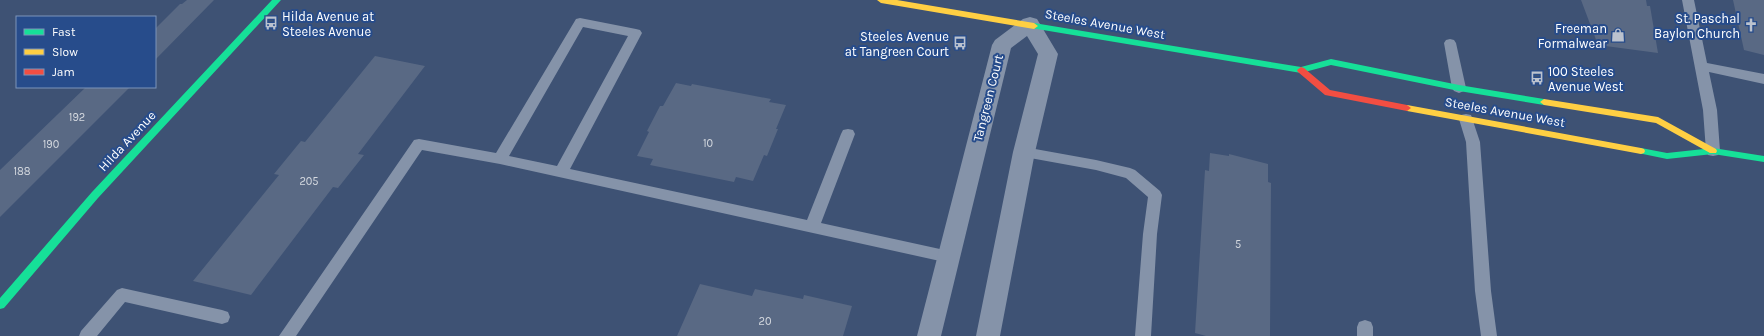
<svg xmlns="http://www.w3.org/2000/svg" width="1764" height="336" font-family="Karla,sans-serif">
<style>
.building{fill:#596984}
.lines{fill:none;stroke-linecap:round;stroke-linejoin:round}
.lane{fill:#8593a9;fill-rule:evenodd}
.street{fill:#8593a9;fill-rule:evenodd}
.fast{fill:#16e098;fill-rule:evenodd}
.slow{fill:#ffcf43;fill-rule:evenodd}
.jam{fill:#f24e42;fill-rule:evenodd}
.labels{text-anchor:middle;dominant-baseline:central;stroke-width:4;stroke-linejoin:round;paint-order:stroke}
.number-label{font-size:11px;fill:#d6dae0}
.poi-label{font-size:13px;fill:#fff;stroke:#274c8b;text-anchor:end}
.street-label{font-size:13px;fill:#fff;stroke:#274c8b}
</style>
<rect width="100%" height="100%" fill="#3e5274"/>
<!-- building -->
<path class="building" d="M187 0H214L155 60V29L180 4H182Z
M1581 0H1646L1647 6H1650L1658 53 1598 45Z
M1733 0H1764V55L1744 50Z
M375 56 425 66 358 154 364 155 338 188 333 187 251 295 193 281 279 175 274 174 301 141 305 142Z
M676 83 691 86 692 84 771 99 769 102 786 105 776 129H778L767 156 764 155 753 181 736 177 734 182 650 165 653 159 637 156 649 132 647 131 660 106H663Z
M86 87H130L0 217V170Z
M1210 153 1229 156V154L1268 164V182L1271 183 1270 336H1206L1195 333 1205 170 1209 171Z
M700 284 752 296 755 289 803 299 804 295 852 306 843 336H677Z"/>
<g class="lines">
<!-- lane -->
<path class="lane" d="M1682 0H1694L1707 63 1764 74V84L1709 72 1717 110 1720 151 1718 155 1713 156 1708 155 1706 151 1703 110Z
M580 18 636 29 640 30 642 33 570 169 807 220 841 134 843 130 848 129 853 130 855 134 821 223 949 251 954 253 957 257 954 261 949 263 500 164 422 150 296 336H279L414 140 419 139 496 153 576 19ZM583 27 628 36 557 166 509 156Z
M1450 39 1454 40 1456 43 1466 88 1464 91 1459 93 1454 91 1452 88 1444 43 1446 40Z
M1466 114 1471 115 1480 142 1491 291 1497 336H1481L1475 291 1466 142 1459 119 1461 115Z
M1024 147 1096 160 1130 168 1135 170 1160 191 1162 195 1157 234 1151 336H1135L1143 234 1148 197 1126 178 1096 170 1019 156 1017 152 1019 148Z
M122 288 222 310 228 312 230 317 228 322 222 324 125 302 97 336H79L81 331 117 290Z
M1365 320 1371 322 1373 327V336H1357V327L1359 322Z"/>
<!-- street -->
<path class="street" d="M1030 17 1037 19 1058 54 1035 152 1000 336H976L1013 152 1038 54 1027 36 1011 48 941 336H917L992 45 995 40 1023 19Z"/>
<!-- fast -->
<path class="fast" d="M272 0H281L98 198 4 308 0 309V298L92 192Z
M1034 23 1301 67 1331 59 1459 85 1544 99 1548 102 1544 105 1459 91 1331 65 1301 73 1031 28 1030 26Z
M1641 148 1667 153 1713 148 1764 156V162L1713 154 1667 159 1638 153 1637 151 1638 149Z"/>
<!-- slow -->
<path class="slow" d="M877 0H897L1034 23 1038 26 1034 29 881 3Z
M1544 99 1658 117 1716 149 1717 151 1716 153H1710L1656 123 1544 105 1540 102Z
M1407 105 1641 148 1644 149 1645 151 1644 153 1641 154 1407 111 1403 108Z"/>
<!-- jam -->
<path class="jam" d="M1301 67 1304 68 1330 90 1407 105 1411 108 1407 111 1325 95 1298 72 1297 70Z"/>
</g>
<!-- icons -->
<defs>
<g id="bus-bare" transform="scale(1.08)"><path d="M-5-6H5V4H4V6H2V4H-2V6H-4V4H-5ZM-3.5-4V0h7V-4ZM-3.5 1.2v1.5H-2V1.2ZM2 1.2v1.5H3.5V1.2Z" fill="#bbc2ce" stroke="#274c8b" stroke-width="2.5" paint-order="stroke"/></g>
<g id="church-bare" transform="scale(1.08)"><path d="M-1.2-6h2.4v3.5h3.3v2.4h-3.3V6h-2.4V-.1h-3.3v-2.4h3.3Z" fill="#bbc2ce" stroke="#274c8b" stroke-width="2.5" paint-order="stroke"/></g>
<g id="shop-bare" transform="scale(1.08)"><path d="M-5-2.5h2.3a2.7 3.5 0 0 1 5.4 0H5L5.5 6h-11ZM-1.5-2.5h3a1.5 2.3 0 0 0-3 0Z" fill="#bbc2ce" stroke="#274c8b" stroke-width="2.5" paint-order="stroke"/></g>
</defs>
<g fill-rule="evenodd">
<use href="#bus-bare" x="271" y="23"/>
<use href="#church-bare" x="1751" y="25"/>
<use href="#shop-bare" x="1618" y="35"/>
<use href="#bus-bare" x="960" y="43"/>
<use href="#bus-bare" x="1537" y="78"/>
</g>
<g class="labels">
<!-- number labels -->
<g class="number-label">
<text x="77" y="117">192</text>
<text x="708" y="143">10</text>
<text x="51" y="144">190</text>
<text x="22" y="171">188</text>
<text x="309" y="181">205</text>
<text x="1238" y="244">5</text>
<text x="765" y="321">20</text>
</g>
<!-- poi labels -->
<g class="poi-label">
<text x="282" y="16" text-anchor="start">Hilda Avenue at<tspan x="282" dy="15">Steeles Avenue</tspan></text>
<text x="1740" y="18">St. Paschal<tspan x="1740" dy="15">Baylon Church</tspan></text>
<text x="1607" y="28">Freeman<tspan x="1607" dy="15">Formalwear</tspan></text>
<text x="949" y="36">Steeles Avenue<tspan x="949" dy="15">at Tangreen Court</tspan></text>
<text x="1548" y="71" text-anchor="start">100 Steeles<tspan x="1548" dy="15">Avenue West</tspan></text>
</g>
<!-- street labels -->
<g class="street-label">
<text transform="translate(1105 24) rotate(10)">Steeles Avenue West</text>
<text transform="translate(988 98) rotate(-76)">Tangreen Court</text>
<text transform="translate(1505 112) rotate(10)">Steeles Avenue West</text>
<text transform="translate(127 141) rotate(-47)">Hilda Avenue</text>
</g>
</g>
<!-- legend -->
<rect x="16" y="16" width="140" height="72" fill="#274c8b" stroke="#7d94b9"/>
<rect x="24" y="29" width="20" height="6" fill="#16e098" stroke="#7d94b9"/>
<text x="52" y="36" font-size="12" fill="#ffffff">Fast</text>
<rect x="24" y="49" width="20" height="6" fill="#ffcf43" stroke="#7d94b9"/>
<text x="52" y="56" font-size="12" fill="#ffffff">Slow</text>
<rect x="24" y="69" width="20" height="6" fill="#f24e42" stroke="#7d94b9"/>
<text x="52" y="76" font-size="12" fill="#ffffff">Jam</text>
</svg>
